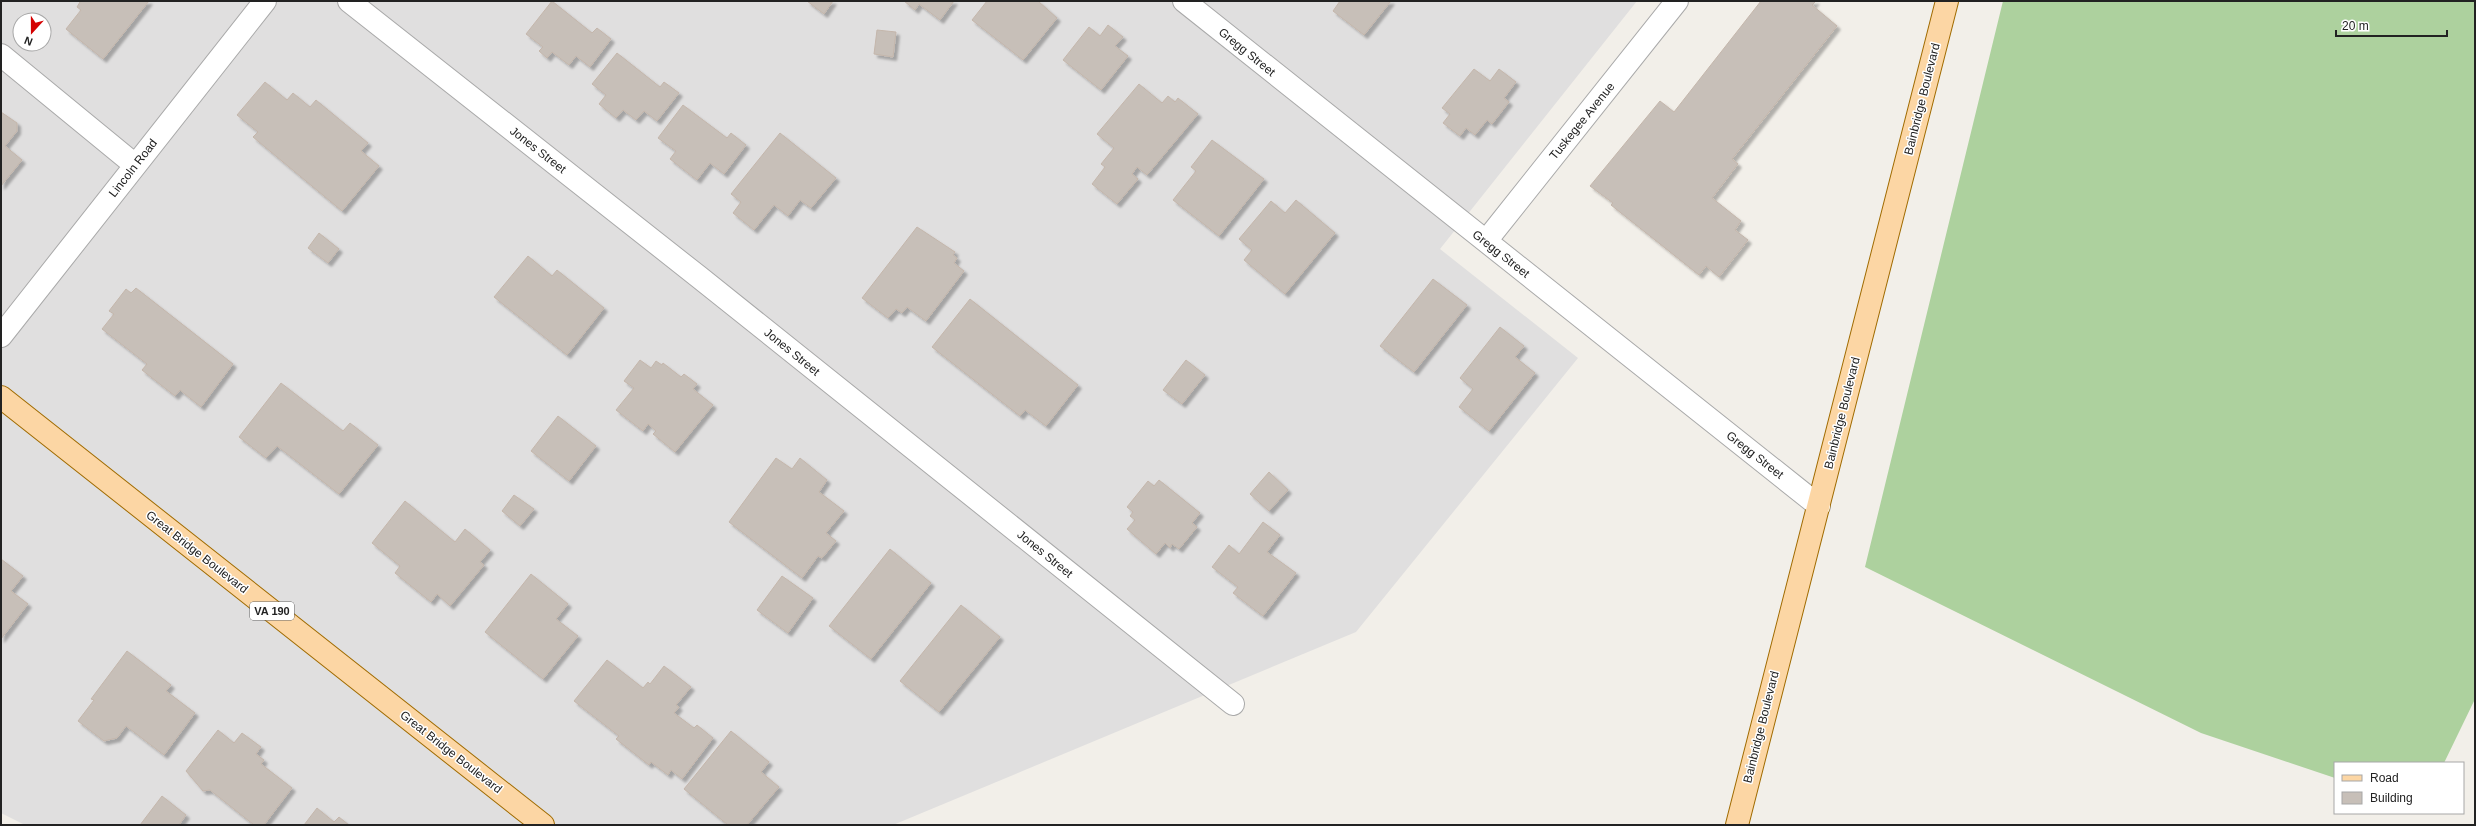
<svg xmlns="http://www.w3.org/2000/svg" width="2476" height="826" font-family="Helvetica,sans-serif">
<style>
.residential{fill:#e0dfdf;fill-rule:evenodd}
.forest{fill:#add19e}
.building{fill:#c7bfb8;stroke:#c4b6ab;filter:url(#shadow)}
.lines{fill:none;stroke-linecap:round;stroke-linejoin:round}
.minor-casing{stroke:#a9a9a9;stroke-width:24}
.major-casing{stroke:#a06b00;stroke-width:24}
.minor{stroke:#fff;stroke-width:22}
.major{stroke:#fcd6a4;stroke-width:22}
.labels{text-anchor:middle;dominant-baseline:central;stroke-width:3;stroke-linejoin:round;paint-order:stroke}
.shield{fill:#fff;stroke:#646464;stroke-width:1}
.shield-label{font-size:11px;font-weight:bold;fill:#222}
.street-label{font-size:12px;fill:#222;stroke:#fff}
</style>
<defs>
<filter id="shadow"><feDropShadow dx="3.5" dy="3.5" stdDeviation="1" flood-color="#0004"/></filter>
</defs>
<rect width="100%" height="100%" fill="#f2efe9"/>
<!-- residential -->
<path class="residential" d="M1 1H1637L1440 249 1578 358 1356 632 893 825H25L1 813ZM20 20H44V44H20Z"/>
<!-- forest -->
<path class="forest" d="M2003 1H2475V699L2444 763H2335V778L2201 733 1865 567Z"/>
<!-- building -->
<path class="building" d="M78 1H149L103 59 66 29 81 10 77 7 80 2Z
M552 1 592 33 597 28 611 39 590 67 576 56 569 65 552 52 547 58 539 51 543 47 526 34Z
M807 1H833L824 14Z
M904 1H954L940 20 919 4 915 10Z
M987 1H1038L1057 18 1023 60 972 20Z
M1340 1H1391L1364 35 1333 11Z
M1761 1H1816L1812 5 1837 26 1732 159 1738 164 1712 198 1741 221 1735 230 1748 240 1719 277 1706 266 1699 275 1611 205 1613 203 1590 186 1660 101 1674 112Z
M1108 25 1123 37 1115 46 1128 56 1101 90 1063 60 1089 27 1100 36Z
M877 30 896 32 893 57 874 54Z
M617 53 660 87 664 82 679 93 657 121 644 111 636 120 623 110 616 118 599 104 606 95 592 84Z
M1474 69 1490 81 1499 69 1516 82 1504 98 1509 102 1492 124 1487 120 1475 135 1466 128 1460 136 1443 123 1450 114 1442 108Z
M265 82 287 100 293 93 310 107 316 100 368 143 361 151 379 166 342 211 253 137 258 132 237 115Z
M1139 84 1162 103 1168 96 1175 102 1178 98 1198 114 1147 175 1137 167 1132 174 1138 179 1117 204 1092 184 1105 167 1101 164 1114 148 1097 134Z
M683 105 727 138 731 133 746 145 724 174 710 163 697 180 670 159 676 151 658 138Z
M1 112 17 123V131L5 146 22 160 1 186Z
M780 133 836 178 811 208 800 200 788 216 774 205 754 230 733 213 741 202 731 194Z
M1212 140 1264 179 1219 236 1173 200 1196 171 1191 167Z
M1296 200 1335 233 1285 294 1244 260 1252 250 1239 239 1271 201 1285 213Z
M917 227 955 252 953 255 957 258 954 263 964 271 926 321 907 307 902 313 896 309 888 318 862 298Z
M319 233 339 249 328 263 308 248Z
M528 256 552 276 557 270 604 308 567 355 494 297Z
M1433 279 1467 305 1414 372 1380 346Z
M136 288 233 364 201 407 180 390 175 396 142 370 147 364 102 329 114 314 109 311 126 289 131 293Z
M970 299 1078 385 1046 426 1025 410 1020 416 932 347Z
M1500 327 1524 346 1515 357 1535 373 1489 431 1459 407 1473 389 1460 378Z
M640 360 651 368 656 361 662 365 663 363 681 377 684 374 697 384 693 389 713 405 675 452 653 434 656 431 648 424 643 431 616 410 634 388 624 381Z
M1186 360 1205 375 1182 404 1163 390Z
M281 383 343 431 350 423 378 445 339 494 277 446 266 458 239 437Z
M558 416 596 446 569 481 531 451Z
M776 458 792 469 800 458 827 480 819 492 844 511 826 533 836 541 822 558 818 556 802 578 729 522Z
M1269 472 1288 490 1269 511 1250 494Z
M1159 480 1200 513 1192 523 1197 527 1179 549 1172 544 1170 548 1165 543 1156 554 1127 529 1135 520 1130 516 1133 512 1127 507 1148 481 1154 486Z
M514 495 534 509 520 526 502 511Z
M405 501 455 542 465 529 490 550 480 562 484 565 450 606 437 594 431 602 395 573 400 566 372 543Z
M1263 522 1280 535 1267 552 1296 573 1263 616 1233 593 1238 587 1212 567 1229 545 1239 554Z
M890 549 931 583 871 659 829 626Z
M1 559 23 576 11 591 28 604 1 639Z
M531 574 568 604 556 619 578 636 543 679 485 632Z
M782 576 813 598 788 633 757 610Z
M961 605 1000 637 939 712 900 681Z
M127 651 171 685 166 691 195 713 164 755 126 726 117 738 104 741 78 721 94 700 91 699Z
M607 660 643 688 648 682 650 684 664 666 691 687 676 705 679 707 674 713 694 728 697 725 713 738 682 779 671 770 668 775 651 762 649 765 616 739 619 736 574 701Z
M218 730 234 743 242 733 261 747 256 754 264 760 261 764 292 788 264 825H254L210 790 203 791 186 771Z
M731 731 769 762 761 772 779 787 747 825H728L684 789Z
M162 796 186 815 179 825H140Z
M317 808 334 822 339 817 349 825H304Z"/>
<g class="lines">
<!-- minor casing -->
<g class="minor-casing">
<path id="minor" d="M349 1 699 277 1233 704
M1184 1 1819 506
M1 55 135 165
M1486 241 1677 1
M1 336 265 1"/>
</g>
<!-- major casing -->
<g class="major-casing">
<path id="major" d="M1 397 543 825
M1737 825 1947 1"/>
</g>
<!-- minor -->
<use href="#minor" class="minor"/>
<!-- major -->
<use href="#major" class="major"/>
</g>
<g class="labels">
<!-- shield labels -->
<rect class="shield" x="250" y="602" width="44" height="18" rx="3"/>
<g class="shield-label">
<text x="272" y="611">VA 190</text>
</g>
<!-- street labels -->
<g class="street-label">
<text transform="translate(1247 52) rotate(39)">Gregg Street</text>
<text transform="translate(1922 99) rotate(-76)">Bainbridge Boulevard</text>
<text transform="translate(1582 121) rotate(-51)">Tuskegee Avenue</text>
<text transform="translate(538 150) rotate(38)">Jones Street</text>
<text transform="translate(133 168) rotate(-52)">Lincoln Road</text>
<text transform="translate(1501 254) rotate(38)">Gregg Street</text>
<text transform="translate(792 352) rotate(39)">Jones Street</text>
<text transform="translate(1842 413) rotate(-76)">Bainbridge Boulevard</text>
<text transform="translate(1755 455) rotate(38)">Gregg Street</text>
<text transform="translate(197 552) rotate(38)">Great Bridge Boulevard</text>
<text transform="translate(1045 554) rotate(39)">Jones Street</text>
<text transform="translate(1761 727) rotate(-76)">Bainbridge Boulevard</text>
<text transform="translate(451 752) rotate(38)">Great Bridge Boulevard</text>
</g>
</g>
<!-- border -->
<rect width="2476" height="826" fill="none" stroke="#222222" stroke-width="4"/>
<!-- legend -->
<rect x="2334" y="762" width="130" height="52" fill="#ffffff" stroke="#a7a7a7"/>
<rect x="2342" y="775" width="20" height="6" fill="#fcd6a4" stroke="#a7a7a7"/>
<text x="2370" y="782" font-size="12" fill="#222222">Road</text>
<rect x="2342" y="792" width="20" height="12" fill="#c7bfb8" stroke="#a7a7a7"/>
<text x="2370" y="802" font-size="12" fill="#222222">Building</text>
<!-- north arrow -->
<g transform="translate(32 32) rotate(201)"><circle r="19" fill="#ffffff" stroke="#a7a7a7"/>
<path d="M0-3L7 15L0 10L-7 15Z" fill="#d40000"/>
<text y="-6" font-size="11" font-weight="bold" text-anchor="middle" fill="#222222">N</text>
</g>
<!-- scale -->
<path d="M2336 30v6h111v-6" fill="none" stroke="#222222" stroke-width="2"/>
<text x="2342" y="30" font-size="12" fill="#222222" stroke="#ffffff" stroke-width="3" paint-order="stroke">20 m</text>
</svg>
